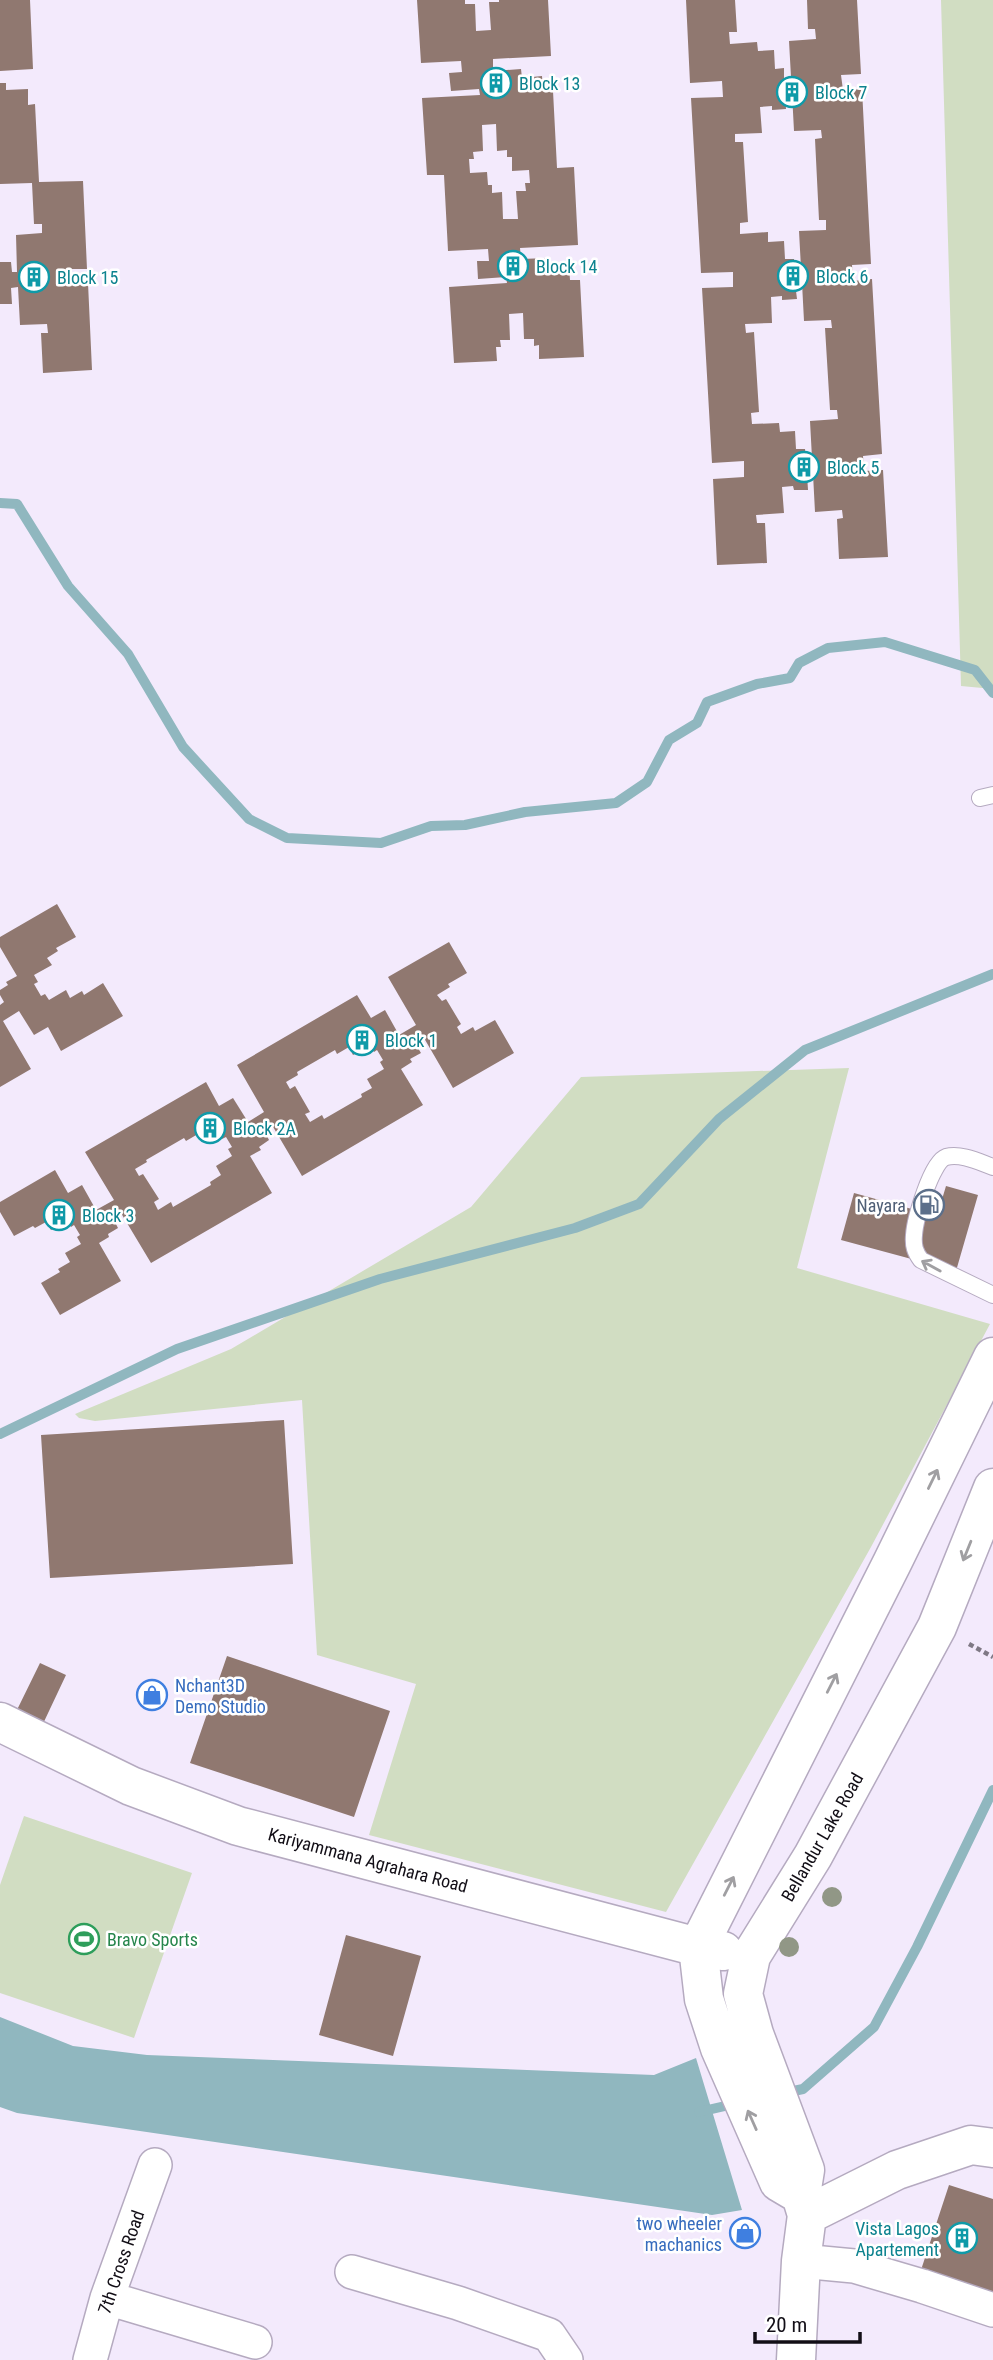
<svg xmlns="http://www.w3.org/2000/svg" width="993" height="2360" font-family="'Roboto Condensed',sans-serif">
<style>
.green{fill:#d1ddc2}
.water{fill:#90b7bf}
.lines{fill:none;stroke-linecap:round;stroke-linejoin:round}
.stream{stroke:#90b7bf;stroke-width:10}
.building{fill:#907870;fill-rule:evenodd}
.lane-casing{stroke:#b5aac0;stroke-width:18}
.street-casing{stroke:#b5aac0;stroke-width:36}
.secondary-casing{stroke:#b5aac0;stroke-width:41}
.path{stroke:#7f7985;stroke-width:4.5;stroke-dasharray:5 3.5;stroke-linecap:butt}
.lane{stroke:#fff;stroke-width:16}
.street{stroke:#fff;stroke-width:33}
.secondary{stroke:#fff;stroke-width:38}
.tree{fill:#919786}
.oneway{stroke:#a09fa2}
.labels{text-anchor:middle;dominant-baseline:central;stroke-width:5;stroke-linejoin:round;paint-order:stroke}
.culture-label{font-size:18px;fill:#0d838f;stroke:#fff;text-anchor:start}
.service-label{font-size:18px;fill:#4e5e75;stroke:#fff;text-anchor:end}
.shop-label{font-size:18px;fill:#366cbe;stroke:#fff;text-anchor:start}
.street-label{font-size:18px;fill:#120e16;stroke:#fff}
.leisure-label{font-size:18px;fill:#27864d;stroke:#fff;text-anchor:start}
</style>
<rect width="100%" height="100%" fill="#f3eafc"/>
<!-- green -->
<path class="green" d="M941 0H993V689L961 686Z
M849 1068 797 1268 990 1324 871 1547 666 1912 369 1835 416 1684 317 1655 302 1400 95 1421 79 1418 75 1414 231 1349 471 1207 581 1077Z
M24 1816 192 1873 134 2038 0 1993V1885Z"/>
<!-- water -->
<path class="water" d="M0 2017 73 2046 147 2055 654 2075 696 2058 742 2210 712 2215 17 2113 0 2107Z"/>
<g class="lines">
<!-- stream -->
<path class="stream" d="M0 503 17 504 68 586 128 654 183 747 249 819 287 838 381 843 431 826 465 825 525 812 616 803 647 782 669 740 697 723 707 702 757 684 790 678 799 663 828 648 885 642 975 670 993 693
M0 1434 177 1349 380 1279 575 1228 639 1204 719 1119 805 1050 993 974
M784 2093 803 2089 874 2027 917 1947 993 1790
M699 2112 738 2103"/>
</g>
<!-- building -->
<path class="building" d="M0 0H30L33 69 0 71Z
M417 0H465V4H475L476 31 491 30 489 2H499V0H548L551 56 493 59V71L521 69 522 78 542 76 543 91H553L557 168 574 167 578 245 520 248 521 259 548 258 549 266 569 265 570 280H580L584 357 539 359V345L534 346V339H524L523 313 509 314 510 340H500L501 347H496L497 361 454 363 449 287 507 283 506 277 478 279 477 261H489L488 249 448 251 444 175H427L422 98 480 95 479 89 451 91 449 73 462 72 461 61 421 63ZM496 124 497 151 507 150V157H512V171L529 170 530 183H525L526 191H516L518 219H503L502 192 492 193V185H488L487 172 470 173 469 159H474L473 152 483 151 482 125Z
M686 0H735L737 32H729L730 44 757 42 758 51 774 50 775 69 784 68V78L791 77 789 41 816 39 815 29H808L807 0H857L861 74 841 75 843 90 862 89 871 264 852 265 853 281 872 279 882 454 863 456 864 471 883 470 888 557 839 559 837 519 843 518 842 510 815 512 813 474H807L808 490H794L793 486 782 487 784 513 756 515 757 523H765L767 563 717 565 713 479 744 477V461L712 463 702 288 733 287V272L701 273 691 98 723 97 722 81 690 83ZM785 93H792L794 131 821 130 822 138 815 139 819 220H826V230L799 231 801 268H795L794 259H785L784 241 768 242V232L740 234V223L748 222 743 142H735V134L762 133 760 107 772 106V110L786 109ZM795 283H802L804 321 831 320 832 328H825L830 410H837L838 419 810 421 812 458H806L805 449H796L795 431 780 432 779 423 752 424 751 413 759 412 754 332 746 333 745 324 772 323 771 297 782 296V300L797 299Z
M0 83H6V90L28 89V105L35 104 39 182 83 181 87 269H67L68 283H88L92 370 43 373 41 333H48L47 324 20 325 18 287 11 288 12 304H0V262H11L12 272H17L16 235 42 233V224H34L32 183 0 184Z
M57 904 76 937 56 948 58 951 47 958 52 965 34 975 38 982 34 984 41 996 45 994 49 1000 66 990 70 998 82 991 84 995 103 983 123 1016 61 1051 48 1027 34 1035 19 1011 3 1021 31 1069 0 1087V1005L4 1002 0 995V990L8 985 6 982 17 976 0 947V937Z
M449 942 467 973 448 984 450 987 437 995 442 1001 446 999 461 1024 457 1027 461 1034 473 1027 475 1031 495 1020 514 1053 453 1088 424 1038 415 1043 421 1053 410 1059 412 1062 401 1069 423 1105 302 1176 272 1125 264 1130 269 1140 259 1147 261 1150 250 1156 272 1193 151 1263 121 1213 113 1218 118 1228 108 1234 109 1237 99 1243 121 1281 60 1315 41 1283 60 1272 58 1269 70 1262 65 1253 81 1244 77 1237 80 1235 74 1225 71 1227 67 1220 51 1230 46 1222 35 1228 33 1226 14 1236 0 1212V1202L55 1170 68 1193 82 1185 96 1210 114 1200 85 1152 206 1082 219 1106 233 1098 248 1122 264 1112 237 1065 357 995 371 1018 385 1010 399 1035 416 1025 388 977ZM370 1045 374 1052 377 1050 383 1060 380 1062 384 1069 367 1079 372 1088 361 1094 362 1097 324 1119 322 1115 310 1122 305 1114 310 1112 295 1086 290 1089 286 1082 298 1075 297 1072 335 1050 337 1054 349 1047 353 1055ZM219 1132 222 1139 226 1137 232 1147 228 1149 232 1156 216 1166 221 1175 210 1182 211 1185 173 1207 171 1202 158 1210 154 1202 159 1199 143 1174 139 1176 135 1169 147 1162 146 1160 184 1138 186 1141 198 1134 202 1142Z
M946 1186 978 1195 956 1271 841 1240 854 1193 937 1216Z
M284 1420 293 1564 50 1578 41 1435Z
M227 1656 390 1711 354 1817 190 1763Z
M40 1663 66 1675 41 1728 14 1716Z
M346 1935 421 1956 393 2056 319 2035Z
M949 2185 993 2199V2300L919 2276Z"/>
<g class="lines">
<!-- lane casing -->
<g class="lane-casing">
<path id="lane" d="M980 798 993 795
M993 1167C979 1162 961 1153 946 1157 931 1162 915 1220 914 1235 913 1246 915 1252 921 1260L993 1295"/>
</g>
<!-- street casing -->
<g class="street-casing">
<path id="street" d="M801 2261 854 2266 922 2286 993 2310
M352 2272 458 2303 549 2335 566 2360
M107 2298 255 2342
M90 2360 107 2298 155 2165"/>
</g>
<!-- secondary casing -->
<g class="secondary-casing">
<path id="secondary" d="M0 1722 131 1786 238 1826 698 1947 723 1951
M801 2195 779 2182 720 2048 704 1999 698 1947 892 1563 993 1357
M807 2215 897 2170 971 2145 993 2148
M796 2360 801 2261 807 2215 801 2195 805 2170 754 2034 743 1994 751 1956 813 1856 937 1627 993 1488"/>
</g>
<!-- path -->
<path class="path" d="M969 1644 993 1657"/>
<!-- lane -->
<use href="#lane" class="lane"/>
<!-- street -->
<use href="#street" class="street"/>
<!-- secondary -->
<use href="#secondary" class="secondary"/>
</g>
<!-- trees -->
<g class="tree">
<circle cx="832" cy="1897" r="10"/>
<circle cx="789" cy="1947" r="10"/>
</g>
<!-- one-way arrows -->
<defs><path id="oneway-shaft" d="M-6 0H5M1.5-3L5.5 0L1.5 3" fill="none" stroke-width="1.6" stroke-linecap="round" stroke-linejoin="round" transform="scale(1.75)"/></defs>
<g class="oneway">
<use href="#oneway-shaft" transform="translate(931 1266) rotate(-151)"/>
<use href="#oneway-shaft" transform="translate(933 1479) rotate(-64)"/>
<use href="#oneway-shaft" transform="translate(967 1551) rotate(112)"/>
<use href="#oneway-shaft" transform="translate(832 1683) rotate(-63)"/>
<use href="#oneway-shaft" transform="translate(729 1886) rotate(-63)"/>
<use href="#oneway-shaft" transform="translate(752 2120) rotate(-114)"/>
</g>
<!-- icons -->
<defs>
<g id="building-ring" transform="scale(1.575)"><circle r="9.5" fill="#fff" stroke="#0f9aa8" stroke-width="1.5"/><path d="M-4-6H4V6H1V3H-1V6H-4ZM-2.5-4.3h1.7v1.8h-1.7ZM.8-4.3h1.7v1.8H.8ZM-2.5-1h1.7V.8h-1.7ZM.8-1h1.7V.8H.8Z" fill="#0f9aa8"/></g>
<g id="fuel-ring" transform="scale(1.575)"><circle r="9.5" fill="#fff" stroke="#5c6f8a" stroke-width="1.5"/><path d="M-5.5-6h7V0h2V4h1.3V-2.5L3-4.5l.8-.8L6-3V5H2.5V1h-1V6h-7ZM-4.2-4.7v3.2H.2V-4.7Z" fill="#5c6f8a"/></g>
<g id="shop-ring" transform="scale(1.575)"><circle r="9.5" fill="#fff" stroke="#3f7fe0" stroke-width="1.5"/><path d="M-5-2.5h2.3a2.7 3.5 0 0 1 5.4 0H5L5.5 6h-11ZM-1.5-2.5h3a1.5 2.3 0 0 0-3 0Z" fill="#3f7fe0"/></g>
<g id="stadium-ring" transform="scale(1.575)"><circle r="9.5" fill="#fff" stroke="#2e9e5b" stroke-width="1.5"/><path d="M0-5a6.5 5 0 1 0 0 10a6.5 5 0 1 0 0-10ZM-3.5-1.8h7v3.6h-7Z" fill="#2e9e5b"/></g>
</defs>
<g fill-rule="evenodd">
<use href="#building-ring" x="496" y="83"/>
<use href="#building-ring" x="792" y="92"/>
<use href="#building-ring" x="513" y="266"/>
<use href="#building-ring" x="793" y="276"/>
<use href="#building-ring" x="34" y="277"/>
<use href="#building-ring" x="804" y="467"/>
<use href="#building-ring" x="362" y="1040"/>
<use href="#building-ring" x="210" y="1128"/>
<use href="#fuel-ring" x="929" y="1205"/>
<use href="#building-ring" x="59" y="1215"/>
<use href="#shop-ring" x="152" y="1695"/>
<use href="#stadium-ring" x="84" y="1939"/>
<use href="#shop-ring" x="745" y="2233"/>
<use href="#building-ring" x="962" y="2238"/>
</g>
<g class="labels">
<!-- culture labels -->
<g class="culture-label">
<text x="519" y="83">Block 13</text>
<text x="815" y="92">Block 7</text>
<text x="536" y="266">Block 14</text>
<text x="816" y="276">Block 6</text>
<text x="57" y="277">Block 15</text>
<text x="827" y="467">Block 5</text>
<text x="385" y="1040">Block 1</text>
<text x="233" y="1128">Block 2A</text>
<text x="82" y="1215">Block 3</text>
<text x="939" y="2228" text-anchor="end">Vista Lagos<tspan x="939" dy="21">Apartement</tspan></text>
</g>
<!-- service labels -->
<g class="service-label">
<text x="906" y="1205">Nayara</text>
</g>
<!-- shop labels -->
<g class="shop-label">
<text x="175" y="1685">Nchant3D<tspan x="175" dy="21">Demo Studio</tspan></text>
<text x="722" y="2223" text-anchor="end">two wheeler<tspan x="722" dy="21">machanics</tspan></text>
</g>
<!-- street labels -->
<g class="street-label">
<text transform="translate(822 1837) rotate(-60)">Bellandur Lake Road</text>
<text transform="translate(368 1860) rotate(15)">Kariyammana Agrahara Road</text>
<text transform="translate(121 2262) rotate(-71)">7th Cross Road</text>
</g>
<!-- leisure labels -->
<g class="leisure-label">
<text x="107" y="1939">Bravo Sports</text>
</g>
</g>
<!-- scale -->
<path d="M755 2332v10h105v-10" fill="none" stroke="#120e16" stroke-width="3.5"/>
<text x="766" y="2332" font-size="21" fill="#120e16" stroke="#ffffff" stroke-width="5" paint-order="stroke">20 m</text>
</svg>
